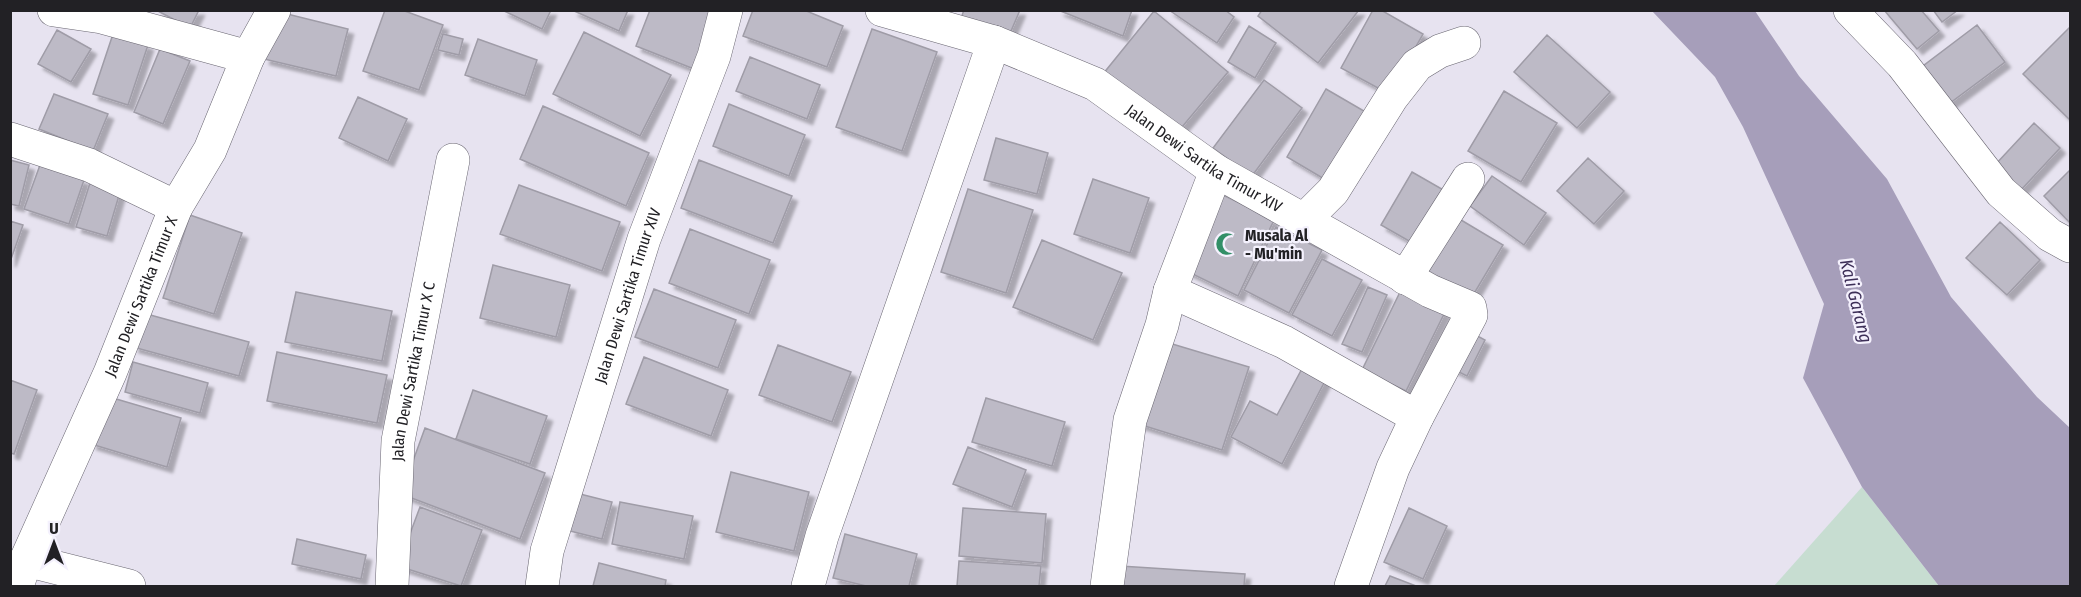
<svg xmlns="http://www.w3.org/2000/svg" width="2081" height="597" font-family="'Fira Sans Condensed',sans-serif">
<style>
.green{fill:#c7ddd1}
.water{fill:#a69eba}
.building{fill:#bdbac6;stroke:#9f9ca7;stroke-width:1.5;filter:url(#shadow)}
.lines{fill:none;stroke-linecap:round;stroke-linejoin:round}
.street-casing{stroke:#696671;stroke-width:34}
.street{stroke:#fff;stroke-width:33}
.labels{text-anchor:middle;dominant-baseline:central;stroke-width:4.5;stroke-linejoin:round;paint-order:stroke}
.street-label{font-size:16px;fill:#222125;stroke:#f4f1fd}
.poi-label{font-size:16px;font-weight:bold;fill:#222125;stroke:#f4f1fd;text-anchor:start}
.water-label{font-size:18px;font-style:italic;fill:#3d2f58;stroke:#f4f1fd}
</style>
<defs>
<filter id="shadow"><feDropShadow dx="5.5" dy="5.5" stdDeviation="1.5" flood-color="#0004"/></filter>
</defs>
<rect width="100%" height="100%" fill="#e7e3f0"/>
<!-- green -->
<path class="green" d="M1862 487 1939 586H1774Z"/>
<!-- water -->
<path class="water" d="M1652 11H1755L1799 76 1887 179 1951 297 2037 397 2070 428V586H1939L1862 487 1803 378 1824 304 1743 127 1715 77Z"/>
<!-- building -->
<path class="building" d="M156 10H199L190 28Z
M385 10H402L443 25 419 90 363 71Z
M502 10H551L542 29Z
M572 10H628L619 31Z
M650 10H719L694 69 636 46Z
M753 10H804L843 26 827 67 743 36Z
M964 10H1020L1008 38 961 18Z
M1058 10H1132L1123 36Z
M1169 10H1225L1234 17 1217 43Z
M1262 10H1359L1318 63 1258 16Z
M1373 10H1381L1423 34 1389 94 1341 68Z
M1884 10H1921L1939 31 1917 49Z
M1933 10H1958L1942 22Z
M275 11 348 29 336 76 264 59Z
M1154 11 1228 72 1177 133 1103 74Z
M1977 25 2005 62 1946 106 1919 69Z
M1249 26 1276 43 1255 78 1228 62Z
M2070 27V120L2023 74Z
M872 29 937 52 902 151 836 127Z
M57 30 91 49 71 82 38 64Z
M584 32 671 75 640 136 553 94Z
M113 34 148 45 128 105 93 94Z
M443 34 463 39 459 55 438 50Z
M1547 35 1610 92 1577 128 1514 72Z
M478 39 537 60 525 96 465 75Z
M160 49 190 61 163 124 134 112Z
M750 57 820 85 807 119 736 91Z
M1264 80 1302 108 1252 176 1213 148Z
M1326 89 1376 118 1336 186 1287 157Z
M1504 91 1557 123 1521 182 1468 151Z
M54 94 108 114 93 151 39 129Z
M358 97 407 119 388 161 339 138Z
M729 104 805 135 789 176 713 146Z
M543 106 649 153 626 206 520 159Z
M2034 123 2060 148 2021 190 1995 165Z
M996 138 1048 153 1037 194 984 180Z
M1588 158 1624 191 1594 224 1557 191Z
M10 160 29 165 19 206 10 204Z
M699 160 792 196 773 243 681 208Z
M40 165 84 180 69 224 24 209Z
M2070 170V223L2044 196Z
M1412 172 1447 192 1416 245 1381 225Z
M1492 176 1546 213 1524 245 1470 206Z
M1093 179 1149 198 1130 253 1074 234Z
M90 183 120 192 107 236 76 227Z
M519 185 620 222 602 271 500 234Z
M968 189 1033 210 1006 293 941 272Z
M1217 192 1274 220 1238 296 1180 268Z
M190 215 242 233 214 314 163 298Z
M1456 217 1503 245 1472 297 1425 269Z
M10 221 23 225 10 262Z
M2000 222 2040 260 2007 295 1966 258Z
M1276 227 1322 250 1289 313 1244 290Z
M690 229 770 260 749 314 669 283Z
M1042 240 1122 273 1093 340 1013 307Z
M1322 259 1362 280 1332 336 1292 315Z
M493 265 570 285 556 337 480 318Z
M1368 287 1387 295 1362 352 1342 344Z
M654 289 736 320 718 368 635 337Z
M1401 290 1445 312 1406 391 1362 370Z
M296 292 392 311 382 361 285 342Z
M143 313 249 342 239 376 133 347Z
M1470 332 1485 340 1467 376 1451 368Z
M1159 340 1249 367 1222 450 1132 422Z
M778 345 851 372 832 422 759 395Z
M277 352 387 375 377 423 267 401Z
M644 357 728 390 711 436 626 404Z
M133 362 208 383 200 413 125 392Z
M1304 365 1327 377 1282 464 1231 437 1250 401 1277 415Z
M10 380 37 390 14 454 10 453Z
M473 390 547 416 530 464 456 439Z
M106 396 181 418 167 467 91 444Z
M986 398 1065 422 1052 466 972 442Z
M425 428 545 473 520 539 401 494Z
M968 447 1026 470 1012 507 953 484Z
M731 472 809 492 794 551 716 532Z
M580 494 612 502 602 539 570 531Z
M620 502 693 516 684 559 612 544Z
M420 507 482 530 461 586 398 566Z
M963 508 1046 514 1042 563 959 556Z
M1409 508 1447 526 1423 579 1384 562Z
M845 534 917 554 909 586H866L833 578Z
M297 539 366 555 361 579 292 564Z
M959 561 1041 566 1039 586H957Z
M599 563 666 580 665 586H593Z
M1120 566 1245 574 1244 586H1119Z
M1390 576 1416 586H1385Z"/>
<g class="lines">
<!-- street casing -->
<g class="street-casing">
<g id="street">
<path d="M54 10 102 17 248 57"/>
<path id="s1" d="M882 10 994 42 1095 84 1216 171 1430 291 1470 308 1471 315 1417 417 1393 468 1351 586"/>
<path d="M1850 10 1902 64 2001 192 2050 235 2070 246"/>
<path d="M10 139 89 165 176 207"/>
<path d="M1304 220 1333 191 1392 97 1417 65 1440 51 1464 43"/>
<path d="M1405 278 1468 179"/>
<path d="M1170 291 1284 342 1417 417"/>
<path d="M26 560 129 586"/>
<path id="s2" d="M17 586 26 560 110 373 176 207 210 150 248 57 274 10"/>
<path id="s3" d="M392 586 398 441 453 160"/>
<path id="s4" d="M542 586 547 551 644 239 714 56 726 10"/>
<path d="M808 586 822 536 994 42"/>
<path d="M1107 586 1130 420 1162 325 1170 291 1216 171"/>
</g>
</g>
<!-- street -->
<use href="#street" class="street"/>
</g>
<!-- icons -->
<defs>
<g id="mosque-bare" transform="scale(1.8)"><path d="M3.5-4.9A6 6 0 1 0 3.5 4.9A5 5 0 1 1 3.5-4.9Z" fill="#328f67" stroke="#f4f1fd" stroke-width="2.5" paint-order="stroke"/></g>
</defs>
<g fill-rule="evenodd">
<use href="#mosque-bare" x="1227" y="244"/>
</g>
<g class="labels">
<!-- street labels -->
<g class="street-label">
<text stroke="none"><textPath href="#s1" startOffset="358">Jalan Dewi Sartika Timur XIV</textPath></text>
<text stroke="none"><textPath href="#s2" startOffset="315">Jalan Dewi Sartika Timur X</textPath></text>
<text stroke="none"><textPath href="#s4" startOffset="303">Jalan Dewi Sartika Timur XIV</textPath></text>
<text stroke="none"><textPath href="#s3" startOffset="216">Jalan Dewi Sartika Timur X C</textPath></text>
</g>
<!-- poi labels -->
<g class="poi-label">
<text x="1245" y="235">Musala Al<tspan x="1245" dy="18">- Mu'min</tspan></text>
</g>
<!-- water labels -->
<g class="water-label">
<text transform="translate(1856 301) rotate(76)">Kali Garang</text>
</g>
</g>
<!-- border -->
<rect width="2081" height="597" fill="none" stroke="#222125" stroke-width="24"/>
<!-- north arrow -->
<g transform="translate(54 543)" stroke="#f4f1fd" stroke-width="4.5" paint-order="stroke">
<path d="M0-4.5L10 22L0 15L-10 22Z" fill="#222125"/>
<text y="-9" font-size="16" font-weight="bold" text-anchor="middle" fill="#222125">U</text>
</g>
</svg>
